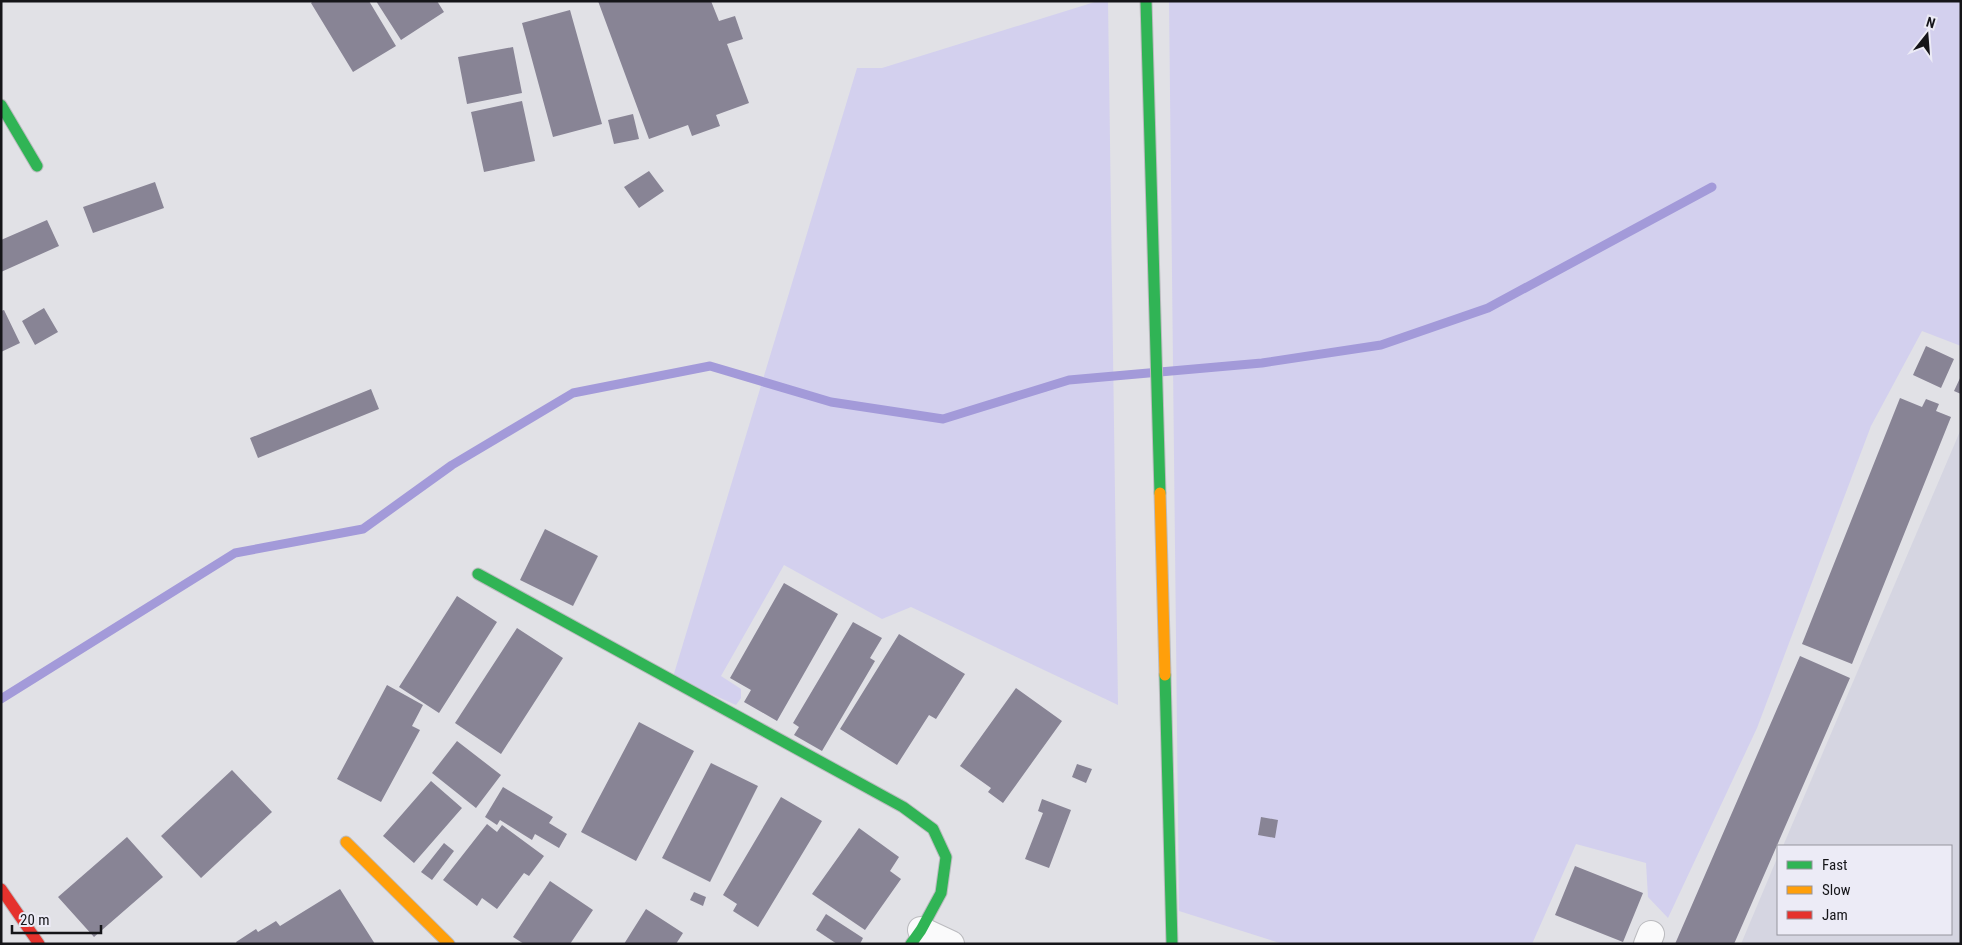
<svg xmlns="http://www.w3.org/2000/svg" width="1962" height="945" font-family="'Roboto Condensed',sans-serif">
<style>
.built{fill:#d5d5e1}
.green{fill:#d3d0ee}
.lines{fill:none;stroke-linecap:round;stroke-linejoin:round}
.stream{stroke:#a39ad9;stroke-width:9}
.building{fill:#888495}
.street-casing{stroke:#bbbbbf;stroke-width:28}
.fast-casing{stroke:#bbbbbf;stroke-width:13}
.slow-casing{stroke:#bbbbbf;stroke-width:13}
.jam-casing{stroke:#bbbbbf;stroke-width:13}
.street{stroke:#fafafb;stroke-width:26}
.fast{stroke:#30b455;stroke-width:11}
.slow{stroke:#ff9f0a;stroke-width:11}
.jam{stroke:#e5322d;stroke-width:11}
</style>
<rect width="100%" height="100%" fill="#e1e1e6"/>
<!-- built -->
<path class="built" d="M1961 429V944H1741L1778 856V934H1951V846H1783Z"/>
<!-- green -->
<path class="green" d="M1098 1H1108L1118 705 911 607 882 619 784 565 721 676 741 689V698L736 705 673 677 857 68H882Z
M1169 1H1961V346L1922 331 1871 426 1757 728 1668 918 1648 897 1646 863 1576 844 1532 944H1283L1179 911Z"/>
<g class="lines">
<!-- stream -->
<path class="stream" d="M1 699 235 553 363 529 452 465 573 393 710 366 831 402 943 419 1069 380 1262 363 1381 345 1488 308 1712 187"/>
</g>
<!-- building -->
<path class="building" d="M313 1H369L396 46 353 72 311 3Z
M376 1H437L444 12 401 40Z
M598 1H711L719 21 735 16 743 39 727 44 749 103 716 115 720 126 692 136 688 125 649 139Z
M570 10 602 124 553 137 522 23Z
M513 47 522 93 467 104 458 57Z
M522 101 535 161 484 172 471 112Z
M633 114 639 139 614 144 608 120Z
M649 171 664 191 639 208 624 187Z
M155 182 164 208 93 233 83 207Z
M47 220 59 246 1 272V240Z
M44 308 58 332 35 345 22 321Z
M4 310 20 343 1 352V311Z
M1926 346 1954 359 1941 388 1913 375Z
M1961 376V394L1954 391Z
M371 389 379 409 258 458 250 438Z
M1900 398 1922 407 1926 399 1939 404 1936 411 1951 417 1852 664 1802 644Z
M545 529 598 556 573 606 520 580Z
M784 583 838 614 777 721 744 702 751 690 730 678Z
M457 596 497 622 439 713 399 687Z
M853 622 882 638 870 658 875 661 822 751 794 735 799 727 793 723Z
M517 628 563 658 501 754 455 723Z
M899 634 965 674 936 719 929 715 897 765 840 729Z
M1800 656 1850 678 1734 944H1675Z
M387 685 423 705 412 726 420 730 381 802 337 779Z
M1016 688 1062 721 1003 803 988 792 991 788 960 766Z
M639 722 694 751 636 861 581 832Z
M457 741 501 775 476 808 432 773Z
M711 763 758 786 710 882 662 858Z
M1077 764 1092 769 1086 783 1072 777Z
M232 770 272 812 201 878 161 836Z
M431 781 462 808 414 863 383 836Z
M503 787 553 817 549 823 567 834 559 848 535 834 532 840 500 820 497 825 485 817Z
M781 797 822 821 758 927 733 911 737 904 723 895Z
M1042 799 1071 810 1049 868 1025 859 1043 813 1038 811Z
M1261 817 1278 820 1275 838 1258 835Z
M487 824 497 832 502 825 544 856 529 876 524 873 497 909 482 898 477 906 443 880Z
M859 828 899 857 890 871 901 879 865 930 812 894Z
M127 837 163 877 94 937 58 897Z
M444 843 454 851 432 880 421 872Z
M1575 866 1643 893 1623 942 1555 915Z
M550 881 593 910 570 944H524L513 937Z
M340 889 375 944H237L236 942 256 929 258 932 276 921 280 926Z
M694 892 706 897 703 906 690 900Z
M646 909 683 933 676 944H624Z
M826 914 863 938 860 944H837L816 930Z"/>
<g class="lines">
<!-- street casing -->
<g class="street-casing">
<path id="street" d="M921 930 951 944
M1647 944 1651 934"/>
</g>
<!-- fast casing -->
<g class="fast-casing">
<path id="fast" d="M1146 1 1160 493
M1 105 37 166
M478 574 903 807 933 829 946 857 941 893 921 930 911 944
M1165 675 1172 944"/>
</g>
<!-- slow casing -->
<g class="slow-casing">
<path id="slow" d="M1160 493 1165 675
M346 842 449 944"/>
</g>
<!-- jam casing -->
<g class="jam-casing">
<path id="jam" d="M1 889 39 944"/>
</g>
<!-- street -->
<use href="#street" class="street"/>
<!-- fast -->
<use href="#fast" class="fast"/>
<!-- slow -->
<use href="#slow" class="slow"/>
<!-- jam -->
<use href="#jam" class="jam"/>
</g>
<!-- border -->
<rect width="1962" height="945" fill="none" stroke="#151519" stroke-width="5"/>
<!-- legend -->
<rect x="1777" y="845" width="175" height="90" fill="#ecebf6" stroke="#96959e"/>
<rect x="1787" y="861" width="25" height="8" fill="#30b455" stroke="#96959e"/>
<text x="1822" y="870" font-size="15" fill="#151519">Fast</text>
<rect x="1787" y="886" width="25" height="8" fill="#ff9f0a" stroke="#96959e"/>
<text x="1822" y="895" font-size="15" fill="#151519">Slow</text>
<rect x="1787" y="911" width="25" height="8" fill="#e5322d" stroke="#96959e"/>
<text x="1822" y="920" font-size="15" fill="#151519">Jam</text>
<!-- north arrow -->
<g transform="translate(1927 35) rotate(17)" stroke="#ecebf6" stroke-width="4" paint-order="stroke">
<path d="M0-4L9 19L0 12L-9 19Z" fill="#151519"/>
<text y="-8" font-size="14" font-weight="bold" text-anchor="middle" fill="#151519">N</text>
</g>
<!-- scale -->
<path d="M12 925v8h89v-8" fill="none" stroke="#151519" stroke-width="2.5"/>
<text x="20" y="925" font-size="15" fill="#151519" stroke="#ecebf6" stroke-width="4" paint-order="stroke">20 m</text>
</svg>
